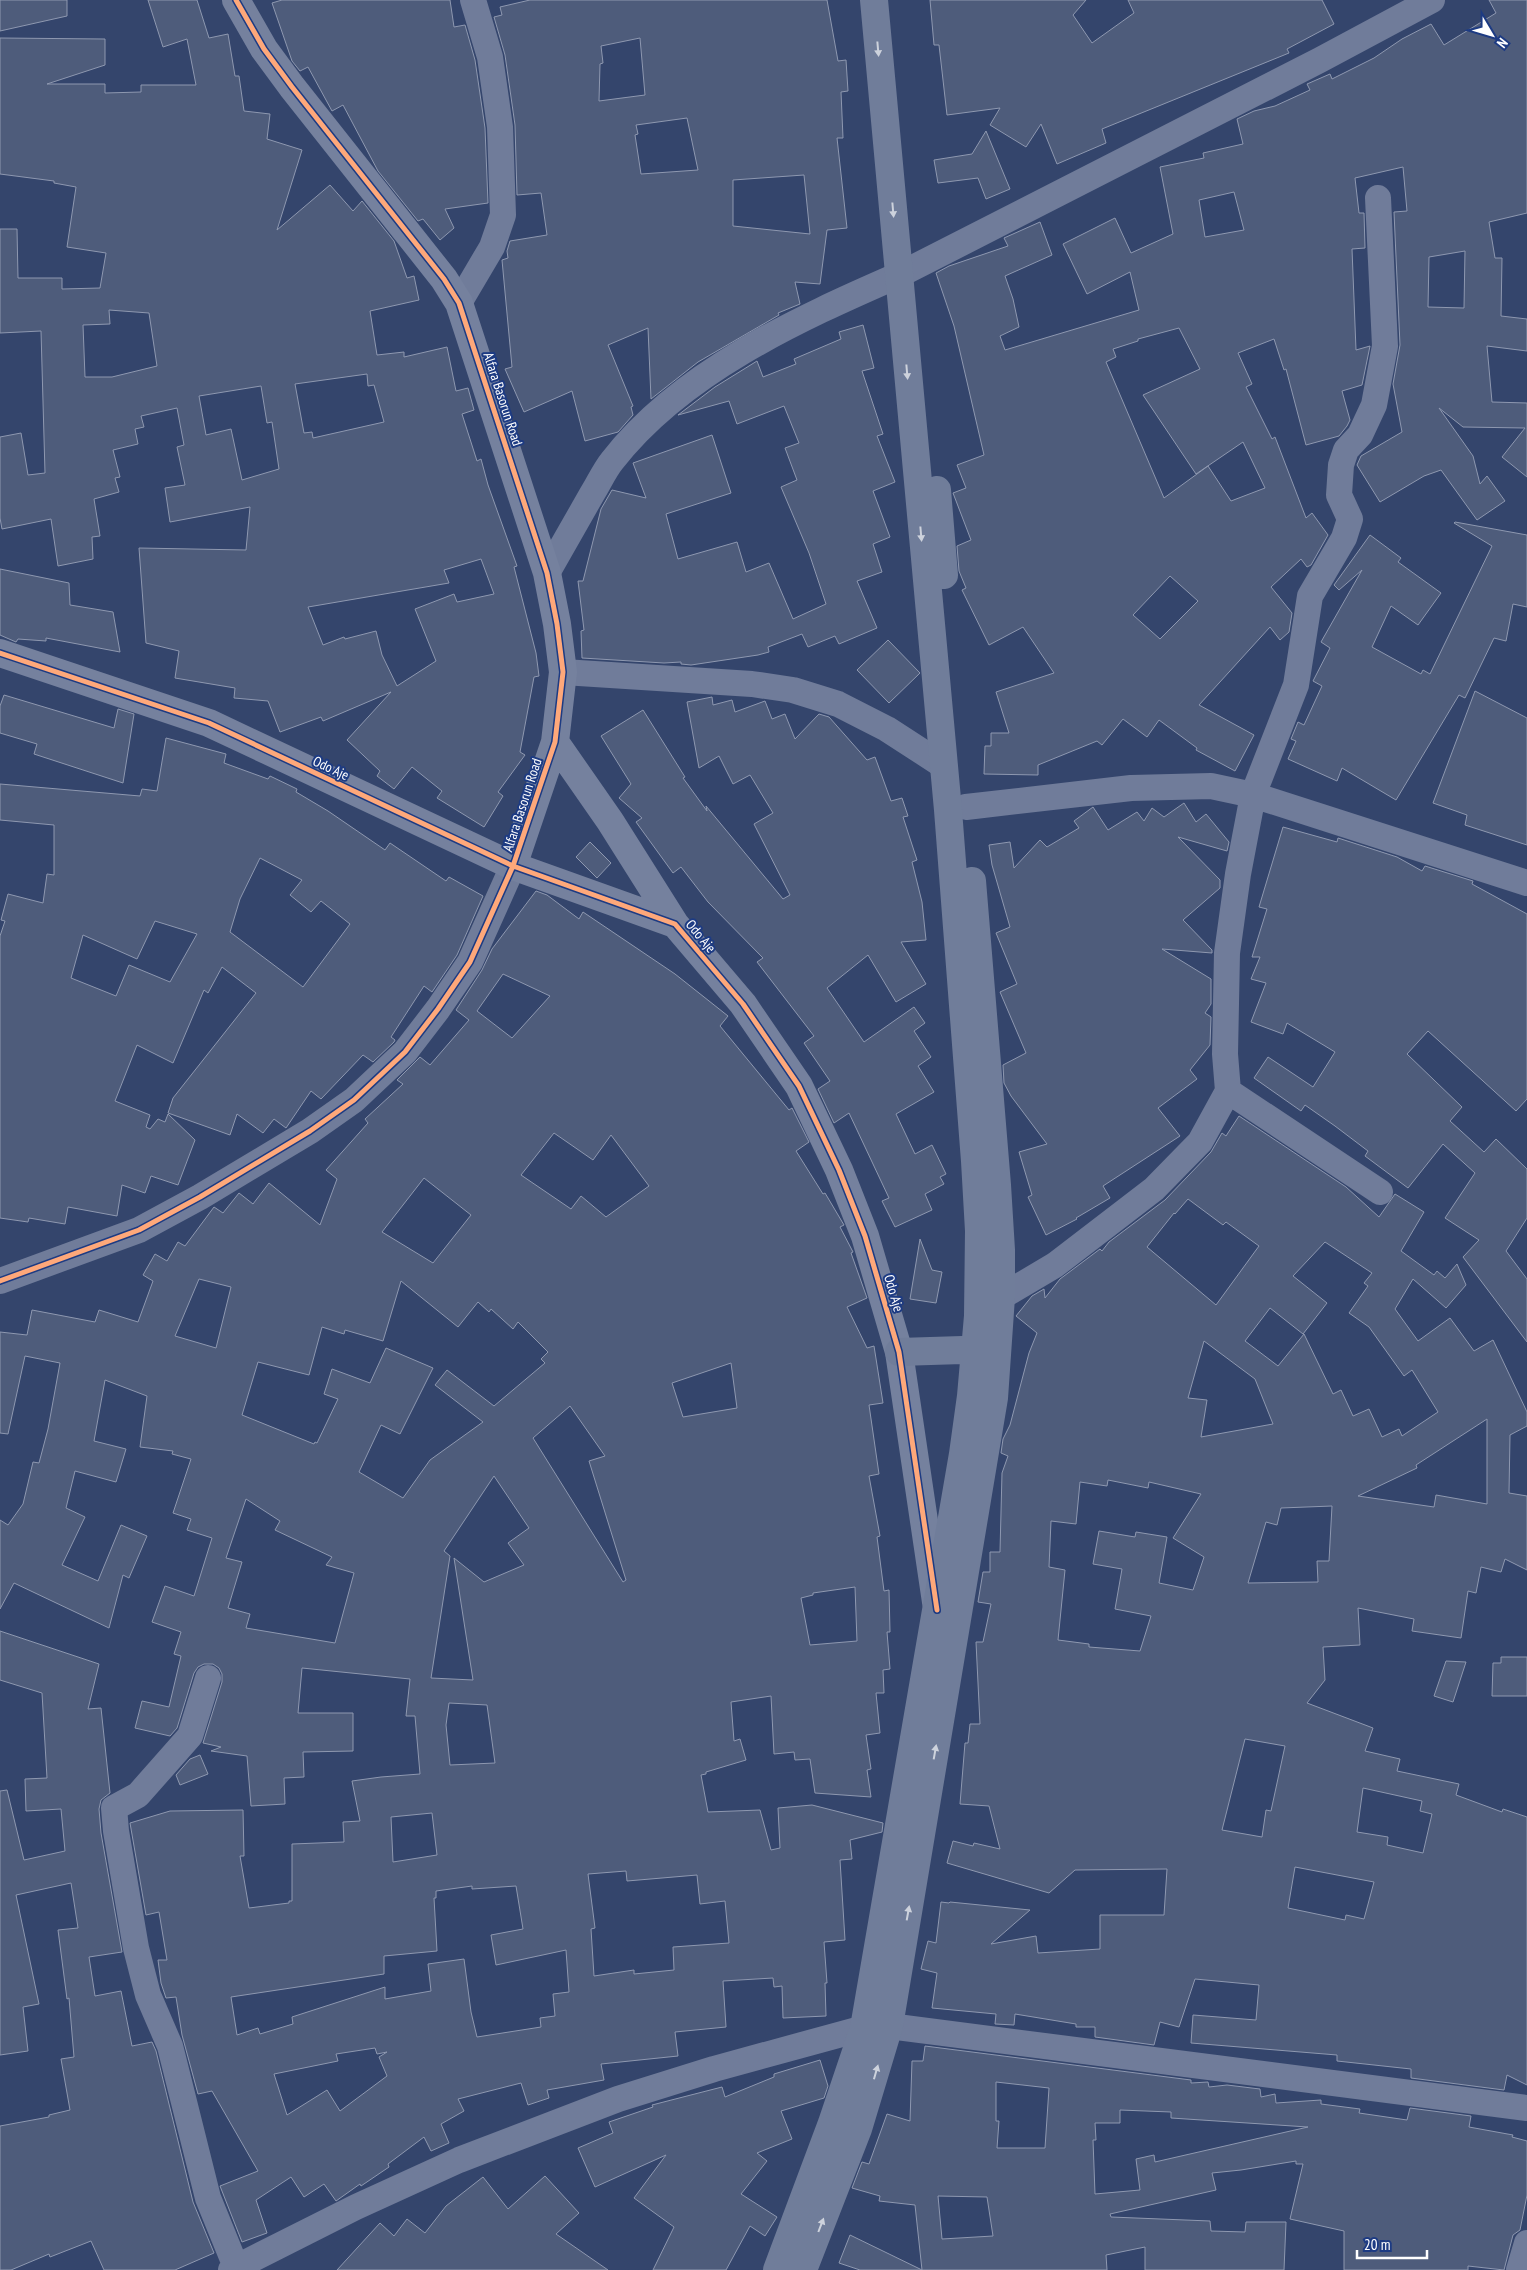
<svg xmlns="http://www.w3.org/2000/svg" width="1527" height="2270" font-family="'PT Sans Narrow',sans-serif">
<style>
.building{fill:#4e5c7b;stroke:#8e98b0;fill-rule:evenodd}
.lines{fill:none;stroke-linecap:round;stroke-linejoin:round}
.street{stroke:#707c9a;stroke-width:26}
.secondary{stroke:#75819e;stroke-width:28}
.highway{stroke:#707d9a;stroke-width:28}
.cycleway-casing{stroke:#1d3b83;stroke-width:8}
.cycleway{stroke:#fea87a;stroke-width:5}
.oneway{fill:#cdd2dc}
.labels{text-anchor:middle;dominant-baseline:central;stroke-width:4;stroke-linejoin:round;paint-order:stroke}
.street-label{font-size:14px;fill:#fff;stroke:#1d3b83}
</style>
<rect width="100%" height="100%" fill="#34456c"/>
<!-- building -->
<path class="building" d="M0 0H67V16L0 31Z
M148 0H197L209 38 228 34 235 76H239L244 111 270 114 267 139 302 150 277 230 330 185 353 211 362 201 394 241 407 278 414 276 419 300 370 311 377 355 404 352V357L447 347 456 391 468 388 474 410 462 414 477 461 481 459 488 485 517 566 514 567 536 653 539 676 534 677 520 752 525 755 498 792 503 796 484 827 437 798 442 791 412 767 394 789 377 776 380 771 347 740 391 692 323 721 321 717 280 732 268 701 234 698 235 688 175 678 179 651 146 643 139 548 246 550 250 507 170 522 165 488 185 485 177 447 184 445 177 408 141 416 144 427 135 429 138 444 113 450 120 477 115 478 119 492 94 499 100 536 92 537 93 559 58 566 51 519 2 529 0 518V437L21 433 28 475 45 473 41 331 0 333V229H17L18 278H62V289L100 288 106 253 67 247 76 187 54 183V181L0 174V38L105 39V65L47 84H105V93L141 92V85H196L187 39 163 47ZM109 310 149 313 157 366 112 377H85L83 325 110 324ZM367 374 368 386 374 385 384 422 313 438 312 432 304 433 295 384ZM261 386 267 423 272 422 279 469 242 480 231 429 206 435 199 396ZM481 559 494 594 457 602 454 594 415 609 436 661 397 686 382 655 376 631 345 639 344 637 323 645 308 607 449 583 444 570Z
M282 0H450L454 27 465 25 475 60 485 128 488 203 445 209 454 228 440 240 423 219 418 221 378 171 343 105 332 111 308 67 300 71 292 61 272 3Z
M530 0H827L838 61 846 60 848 91 841 92 843 138H837L847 228 827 230 820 284 795 282 800 304 778 313 779 315 698 362 651 399 648 328 608 345 633 406 631 407 633 415 618 432 585 441 572 391 524 412 505 369 512 367 502 260 508 258 507 251 510 241 547 235 541 193 517 195 515 125 505 55 494 17 502 15 500 7ZM640 38 645 95 599 101 600 64 603 63 601 46ZM687 118 698 170 641 174 635 135 638 134 636 125ZM804 175 810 234 733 226V180Z
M930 0H1086L1073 15 1092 43 1134 13 1128 0H1322L1334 24 1287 49 1289 53 1102 129 1106 143 1057 164 1041 124 1026 147 990 125 1000 108 947 115 939 45H934Z
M1489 0H1527V213L1489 222 1495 258H1502L1501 316 1527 319V351L1487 346 1492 402 1527 403V477L1502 457 1525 428 1463 427 1439 408 1473 456 1480 484 1487 476 1505 501 1477 520 1441 470 1424 476 1380 502 1357 465 1361 456 1402 432 1393 384 1400 345 1394 212 1407 211 1403 167 1355 178 1359 213H1364L1365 248 1352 249 1356 350 1370 346 1362 385 1342 391 1350 420 1347 426 1339 436 1306 445 1286 369 1284 370 1274 339 1238 353 1252 384 1246 387 1272 439 1275 437 1306 518 1312 513 1328 535 1311 565 1307 567 1301 559 1271 587 1292 613 1289 632 1280 640 1270 627 1199 705 1254 735 1235 771 1196 750 1197 748 1159 720 1147 737 1123 719 1102 745 1097 741 1038 765V775L984 774 985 746H991V733H1009L996 692 1054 673 1023 627 989 645 962 590 966 588 959 571 957 546 971 540 953 493 966 488 957 465 984 455 954 326 936 273 949 266 1008 246 1004 238 1040 222 1052 255 1005 276 1013 299 1019 327 1000 336 1005 350 1139 310 1130 272 1087 294 1063 244 1115 218 1131 253 1173 234 1160 167 1204 158 1203 153 1243 144 1237 119 1254 111 1275 106 1310 90 1307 84 1330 74 1332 79 1374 58 1402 39 1431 24 1444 45 1496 13ZM1234 192 1244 230 1205 237 1199 200ZM1465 251 1464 308 1428 307 1429 257ZM1179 328 1200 369 1143 395 1196 474 1243 442 1265 488 1231 501 1208 466 1164 498 1106 362 1116 357 1113 349 1138 341V339ZM1170 576 1198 601 1160 639 1133 615Z
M986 131 1010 189 986 199 978 178 938 183 934 160 972 154Z
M863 325 874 368 862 371 883 434 877 436 895 482 873 491 890 537 873 544 882 572 857 581 877 628 839 644 835 636 808 647 802 634 768 647 769 652 758 655 691 665 681 664V662L664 663 582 658 581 631 584 630 578 581H583L601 509 612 490 646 498 633 463 712 435 731 493 666 514 678 559 737 542 746 572 769 563 793 619 826 604 809 553 781 487 797 480 785 448 799 443 784 406 737 424 729 401 678 415 715 387 757 361 763 377 796 364 794 359 841 339 839 332Z
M1455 522 1527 535V607L1513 604 1506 641 1494 638 1465 698 1459 695 1396 800 1342 768 1337 781 1288 759 1296 741 1291 739 1298 722 1304 725 1322 686 1313 681 1330 648 1321 642 1362 570 1339 590 1334 585 1370 535 1401 558 1398 562 1441 593 1418 625 1391 606 1372 647 1421 674 1423 670 1430 674 1492 546 1454 523Z
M0 569 69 583 70 605 113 612 120 652 46 638V641L18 639 16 642 0 635Z
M888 640 920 673 889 703 857 670Z
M1475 691 1527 718V845L1465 825 1467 815 1433 803Z
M4 695 114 728 118 709 134 714 123 783 34 754 37 744 0 733V706Z
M712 697 713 705 732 700 735 712 765 701 772 719 785 714 795 739 819 714 829 717 867 760 875 757 891 801 902 798 908 816 903 817 917 860 912 862 922 902 926 940 901 942 926 984 896 1002 868 955 827 988 864 1042 914 1007 925 1023 914 1031 931 1057 918 1066 934 1092 896 1114 915 1154 932 1145 946 1174 940 1177 944 1184 925 1194 932 1210 895 1227 882 1201 889 1198 849 1113 834 1123 818 1089 830 1081 804 1043 814 1036 757 962 763 958 708 902 681 867 673 873 636 822 642 818 619 798 631 784 601 736 643 710 685 777 683 778 707 811 706 806 783 899 790 895 754 824 773 813 750 775 733 784 719 756 699 768 687 702Z
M166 738 226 754 224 763 268 779 270 776 297 789 296 792 328 811 385 850 390 843 446 881 449 877 483 896 457 955 432 992 424 986 391 1037 395 1040 394 1042 373 1062 363 1055 321 1099 311 1091 286 1128 274 1119 263 1133 237 1114 230 1135 168 1113 173 1098 256 993 222 967 208 993 204 990 173 1063 137 1045 115 1101 150 1115 146 1127 150 1129 158 1119 165 1122 168 1114 195 1140 178 1185 151 1176 145 1193 122 1185 117 1216 68 1207 65 1224 29 1218 28 1222 0 1218V936L5 921 1 920 8 894 43 903 47 874 54 875V825L0 820V784L140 796 142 789 157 791ZM260 858 302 880 290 895 311 912 321 901 350 924 303 987 230 932 240 899ZM155 921 197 934 170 982 129 965 116 996 71 978 83 935 137 959Z
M1184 803 1196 822 1206 814 1229 842 1227 851 1178 837 1220 880V888L1183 920 1212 950V953L1162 949 1211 979V1004L1205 1013 1211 1017 1210 1045 1190 1070 1197 1079 1158 1108 1180 1136 1103 1186 1110 1198 1076 1218 1077 1219 1046 1235 1028 1197 1032 1195 1019 1152 1047 1144 1011 1096 1004 1083 1003 1065 1026 1053 1000 992 1017 984 996 933 1010 927 992 865 989 845 1010 842 1014 868 1040 840 1047 847 1079 828 1074 821 1093 807 1108 830 1137 812 1144 821 1152 808 1164 817Z
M1283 827 1337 842 1338 838 1397 857 1422 871 1425 866 1473 881 1472 884 1527 914V1099L1516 1111 1428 1031 1407 1054 1462 1107 1450 1121 1484 1152 1496 1139 1527 1169V1218L1506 1251 1527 1279V1342L1463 1257 1479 1240 1445 1218 1475 1173 1443 1144 1408 1188 1365 1156 1368 1151 1335 1126 1305 1105 1301 1111 1254 1078 1268 1057 1313 1087 1335 1052 1287 1023 1283 1034 1251 1022 1266 983 1251 979 1260 957H1252L1267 909 1259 907Z
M590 842 611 863 597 878 576 857Z
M536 891 547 895 579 919 583 912 675 974 728 1016 720 1026 789 1110 792 1108 809 1142 796 1151 823 1194 825 1193 844 1225 840 1227 853 1252 851 1253 867 1298 847 1307 867 1348 874 1346 883 1403 869 1405 879 1474 869 1476 880 1536 877 1537 884 1591 889 1590 890 1632H887L890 1669 883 1670 884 1693H876L880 1733 866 1735 871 1769 867 1770 871 1797 815 1793 810 1759 795 1760 794 1752 774 1754 771 1696 731 1702 734 1741 740 1739 746 1760 706 1772V1774L701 1775 708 1812 760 1810 771 1850 780 1848 778 1808 812 1805 883 1823 882 1832 850 1840 852 1859 840 1860 845 1940 824 1942 827 1983H825L826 2016 783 2018 782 1986 774 1987 773 1978 723 1981 726 2027 675 2032 678 2056 601 2064 604 2080 547 2090 549 2098 528 2105 521 2083 458 2099 464 2111 441 2124 449 2143 431 2151 424 2137 388 2164 389 2167 361 2186 360 2184 336 2201 324 2184 304 2197 291 2177 256 2200 267 2233 242 2242 220 2186 258 2171 212 2091 198 2094 182 2035 176 1997 166 1998 161 1983 158 1960H167L159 1912 146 1915 130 1823 170 1811 243 1810 244 1856H240L249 1908 289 1903V1901H292V1844L344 1842 343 1822 360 1821 352 1781 381 1777 420 1774 415 1716H406L410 1679 302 1668 298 1713H353V1751L303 1752 304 1777 284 1778 285 1804 251 1806 247 1756 211 1751 221 1747 203 1743 222 1682V1674L219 1668 213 1664H204L198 1667 194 1673 177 1728 170 1736 135 1728 142 1701 169 1707 181 1656 174 1654 181 1632 152 1622 165 1586 194 1596 212 1538 187 1530 191 1519 173 1513 191 1459 172 1454 173 1451 140 1447 147 1396 105 1380 94 1441 126 1449 116 1482 75 1471 66 1508 85 1517 62 1565 98 1581 121 1525 147 1536 129 1578 123 1575 109 1628 14 1583 0 1609V1520L8 1525 23 1504 33 1462 39 1463 48 1429 60 1363 25 1356 8 1434 0 1433V1332L27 1335 32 1310 95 1322 99 1310 138 1322 153 1281 143 1275 155 1254 167 1261 178 1242 185 1246 214 1207 223 1213 239 1193 253 1204 269 1183 320 1225 337 1179 326 1170 368 1123 365 1119 403 1084 397 1080 420 1057 430 1065 469 1020 456 1010 482 970 492 949ZM503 974 550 996 512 1038 477 1011ZM554 1133 593 1160 611 1135 649 1186 606 1217 581 1196 571 1209 521 1175ZM424 1178 471 1215 433 1263 382 1232ZM199 1279 231 1287 216 1348 175 1336ZM401 1281 458 1327 478 1302 489 1312 491 1309 513 1329 518 1322 548 1352 541 1359 545 1363 494 1406 447 1370 435 1385 483 1422 430 1460 403 1498 359 1472 381 1425 400 1434 433 1368 386 1348 370 1383 332 1369 324 1394 338 1399 317 1443 315 1442 314 1444 242 1415 258 1362 309 1375 322 1327 344 1334 345 1330 383 1341ZM731 1363 737 1408 683 1417 672 1383ZM570 1406 605 1456 589 1461 626 1580 623 1582 533 1438ZM494 1476 529 1528 508 1543 524 1565 484 1582 454 1558 473 1680 431 1678 450 1556 444 1551ZM246 1499 280 1521 275 1530 332 1557 326 1565 354 1573 335 1643 246 1628 250 1614 228 1608 242 1562 226 1558ZM855 1587 857 1641 810 1645 801 1598 813 1595V1593ZM449 1703 487 1705 495 1763 450 1765 446 1725ZM432 1813 437 1855 393 1862 391 1817ZM626 1871 627 1881 697 1875 700 1904 725 1901 729 1943 673 1947 674 1970 634 1974V1970L594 1976 591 1929 595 1928 588 1874ZM472 1886V1889L516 1886 523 1929 491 1935 496 1965 566 1950 569 1992 553 1994 555 2016 540 2018 541 2027 477 2037 471 2012 464 1959 428 1964 431 1991 385 1999V1987L292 2017 293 2024 260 2034 258 2028 237 2035 231 1997 384 1974V1956L437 1951 434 1898H436V1891ZM375 2048 377 2054 387 2052 379 2057 387 2076 340 2111 327 2090 287 2115 274 2074 338 2061 336 2054Z
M1239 1116 1346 1187 1379 1217 1395 1194 1424 1212 1401 1251 1434 1275 1437 1271 1445 1278 1457 1264 1466 1285 1446 1308 1413 1279 1395 1309 1418 1341 1450 1318 1474 1351 1493 1340 1527 1412V1426L1510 1435 1509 1493 1527 1496V1570L1505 1559 1501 1572 1481 1567 1476 1593 1468 1591 1461 1638 1412 1631 1414 1619 1358 1608 1360 1645 1323 1647 1325 1680 1307 1703 1373 1728 1365 1751 1400 1759 1397 1771 1459 1784 1456 1795 1502 1812 1503 1809 1527 1817V2085L1507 2075 1504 2090 1411 2078V2069L1337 2061V2055L1191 2043 1193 2015 1256 2020 1259 1985 1195 1979 1179 2027 1160 2022 1154 2045 1095 2037V2027H1076V2024L1015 2014 1014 2025 995 2024 996 2014 932 2008 937 1973 921 1969 928 1941 936 1943 941 1902 949 1903 950 1902 1030 1910 991 1944 1036 1936 1038 1953 1100 1949V1915H1164L1167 1869 1075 1870 1049 1893 947 1863 953 1841 973 1846 974 1843 1000 1849 989 1806 960 1804 965 1743H968L970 1724H980L976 1642H983L991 1604 978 1602 983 1572H990V1552H1000L1002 1473 1008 1456 1001 1453 1003 1439 1010 1425 1029 1353 1037 1333 1016 1316 1032 1296 1044 1289 1045 1298 1060 1279 1100 1249 1102 1251 1109 1242 1165 1200 1211 1152 1222 1133 1226 1136ZM1188 1199 1223 1225 1226 1222 1259 1246 1216 1305 1147 1247 1174 1213 1175 1214ZM1325 1242 1372 1273 1364 1283 1368 1286 1349 1313 1369 1327 1404 1376 1412 1370 1438 1412 1402 1436 1399 1429 1382 1437 1369 1409 1353 1416 1341 1390 1333 1394 1304 1334 1278 1366 1245 1341 1270 1308 1303 1334 1327 1303 1293 1276ZM1204 1341 1255 1379 1273 1424 1201 1437 1207 1400 1188 1398ZM1487 1419V1504L1436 1495 1434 1507 1358 1496 1417 1468 1416 1465ZM1108 1480 1148 1488 1149 1482 1201 1494 1173 1538 1204 1557 1193 1590 1159 1583 1167 1537 1136 1532 1135 1537 1099 1531 1093 1564 1122 1569 1115 1609 1151 1616 1140 1651 1089 1647V1644L1058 1640 1065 1570 1049 1567 1051 1521 1076 1524 1080 1482 1107 1486ZM1332 1506 1329 1561H1317L1318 1582 1248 1583 1266 1522 1277 1525 1281 1508ZM1245 1739 1285 1746 1271 1811 1266 1810 1262 1837 1222 1830ZM1363 1788 1422 1801 1420 1811 1432 1814 1423 1853 1387 1845 1388 1837 1357 1832ZM1295 1867 1374 1882 1364 1919 1346 1915 1345 1920 1288 1908Z
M920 1239 932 1270 942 1272 936 1303 910 1299Z
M0 1631 99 1664 88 1709 101 1708 110 1793 101 1800 99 1809 101 1833 122 1952 89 1957 95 1996 121 1991 132 2046 152 2042 156 2051 193 2202 214 2253 175 2270H104L91 2241 50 2257 49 2254 11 2270H0V2126L49 2117V2115L70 2110 61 2059 74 2057 69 1998 67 1999 58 1930 78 1928 71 1883 16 1895 39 2004 23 2007 28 2051 0 2055V1791L7 1790 24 1860 65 1851 61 1809 26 1811 25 1779 47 1778 42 1693 0 1680Z
M1501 1657H1527V1696H1492L1493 1663H1501Z
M1446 1661 1466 1662 1453 1702 1434 1696Z
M200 1755 208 1774 180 1785 176 1775 190 1759Z
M925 2046 1191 2080V2083L1208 2082 1209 2087 1227 2085 1260 2089 1261 2097 1275 2094 1276 2103 1321 2100V2104L1360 2109 1359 2113 1407 2120 1410 2108 1471 2116 1469 2127 1513 2135 1512 2137 1527 2141V2195L1520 2230 1513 2235 1504 2270 1468 2266V2270H1344V2231L1290 2219 1303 2164H1296V2161L1241 2170 1212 2173 1216 2190 1110 2214 1111 2217 1210 2221 1211 2231 1245 2232 1246 2222H1286L1284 2270H1145V2247L1106 2255 1107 2270H860L839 2263 850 2235 922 2270 915 2205 879 2201 880 2196 852 2188 862 2162 869 2164 887 2114 910 2121 912 2061H923ZM996 2082 1049 2088 1045 2148H997L999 2121H996ZM1120 2110 1171 2112V2118L1308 2127 1155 2162 1154 2155 1136 2159 1140 2190 1095 2194 1093 2140H1096L1095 2123H1120ZM938 2196 987 2197 993 2236 942 2239Z
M820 2060 828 2086 824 2098 781 2111 792 2139 757 2153 767 2161 741 2194 777 2217 765 2236 750 2226 726 2270H653L674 2227 634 2198 666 2155 595 2187 578 2148 613 2133 609 2122 653 2107 652 2105 722 2087 725 2097 774 2077V2074Z
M545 2176 579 2213 556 2234 608 2270H337L380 2223 394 2236 407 2219 425 2233 446 2206 483 2177 508 2209Z"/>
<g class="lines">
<!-- street -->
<path class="street" d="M459 303 492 247 503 215 500 127 490 57 473 0
M547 573C562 547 577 520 592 494 599 483 604 471 612 461 681 372 798 319 899 275L1320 60 1432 0
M563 672 752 684 793 690 838 704 887 729 944 766
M966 807 1131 788 1211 786 1253 795 1527 883
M1228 1091 1380 1192
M0 1281 139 1230 200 1197 310 1131 354 1100 405 1052 438 1009 470 962 513 866
M982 1303 1001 1297 1055 1265 1154 1189 1200 1142 1228 1091 1225 1054 1227 953 1238 874 1253 795 1296 685 1310 596 1344 538 1350 519 1339 495 1341 465 1346 450 1360 435 1374 405 1385 346 1378 198
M208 1678 190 1736 138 1795 114 1808 116 1831 136 1948 148 1995 170 2046 208 2198 236 2267
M231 2270 356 2207 459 2160 618 2099 714 2069 864 2028 889 2026 1527 2108
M1519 2270 1527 2243"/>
<!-- secondary -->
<path class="secondary" d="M236 0 264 49 292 87 444 279 459 303 547 573 557 624 563 672 555 742 513 866
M0 653 209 723 513 866 675 924 743 1004 799 1086 839 1170 865 1236 899 1352 936 1602
M555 742 610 821 675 924"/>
<!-- highway -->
<path class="highway" d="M937 490 944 575
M899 1352 994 1349
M777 2270 832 2123 864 2028 963 1454 971 1396 978 1316 979 1231 975 1161 948 810 874 0
M803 2270 858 2129 889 2026 994 1398 1001 1297V1250L997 1185 972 881"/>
<!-- cycleway casing -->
<g class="cycleway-casing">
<path id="cycleway" d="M0 653 209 723 513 866 675 924 743 1004 799 1086 839 1170 865 1236 899 1352 937 1610
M0 1281 139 1230 200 1197 310 1131 354 1100 405 1052 438 1009 470 962 513 866 555 742 563 672 557 624 547 573 459 303 444 279 292 87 264 49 236 0"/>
</g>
<!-- cycleway -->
<use href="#cycleway" class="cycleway"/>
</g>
<!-- one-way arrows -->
<defs><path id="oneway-solid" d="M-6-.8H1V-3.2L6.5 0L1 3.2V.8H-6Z" transform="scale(1.25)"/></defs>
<g class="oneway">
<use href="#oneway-solid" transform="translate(878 49) rotate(85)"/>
<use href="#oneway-solid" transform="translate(893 210) rotate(85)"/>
<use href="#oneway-solid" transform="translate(907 372) rotate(85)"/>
<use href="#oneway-solid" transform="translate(921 534) rotate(85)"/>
<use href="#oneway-solid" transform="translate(935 1752) rotate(-80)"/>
<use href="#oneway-solid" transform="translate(908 1913) rotate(-80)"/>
<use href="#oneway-solid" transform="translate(876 2072) rotate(-74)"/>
<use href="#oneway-solid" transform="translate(821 2225) rotate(-69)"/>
</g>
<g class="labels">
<!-- street labels -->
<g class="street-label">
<text transform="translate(503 399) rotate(72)">Alfara Basorun Road</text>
<text transform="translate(331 768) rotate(25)">Odo Aje</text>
<text transform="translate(522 805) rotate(-72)">Alfara Basorun Road</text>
<text transform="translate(701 936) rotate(50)">Odo Aje</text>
<text transform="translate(894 1293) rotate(74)">Odo Aje</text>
</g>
</g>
<!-- north arrow -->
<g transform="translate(1492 35) rotate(128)" stroke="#1d3b83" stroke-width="4" paint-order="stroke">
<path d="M0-4L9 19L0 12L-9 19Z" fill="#ffffff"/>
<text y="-8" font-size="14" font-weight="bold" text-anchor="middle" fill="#ffffff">N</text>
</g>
<!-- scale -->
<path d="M1357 2250v8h70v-8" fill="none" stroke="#ffffff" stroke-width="2.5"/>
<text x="1364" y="2250" font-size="15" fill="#ffffff" stroke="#1d3b83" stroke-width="4" paint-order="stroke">20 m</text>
</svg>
